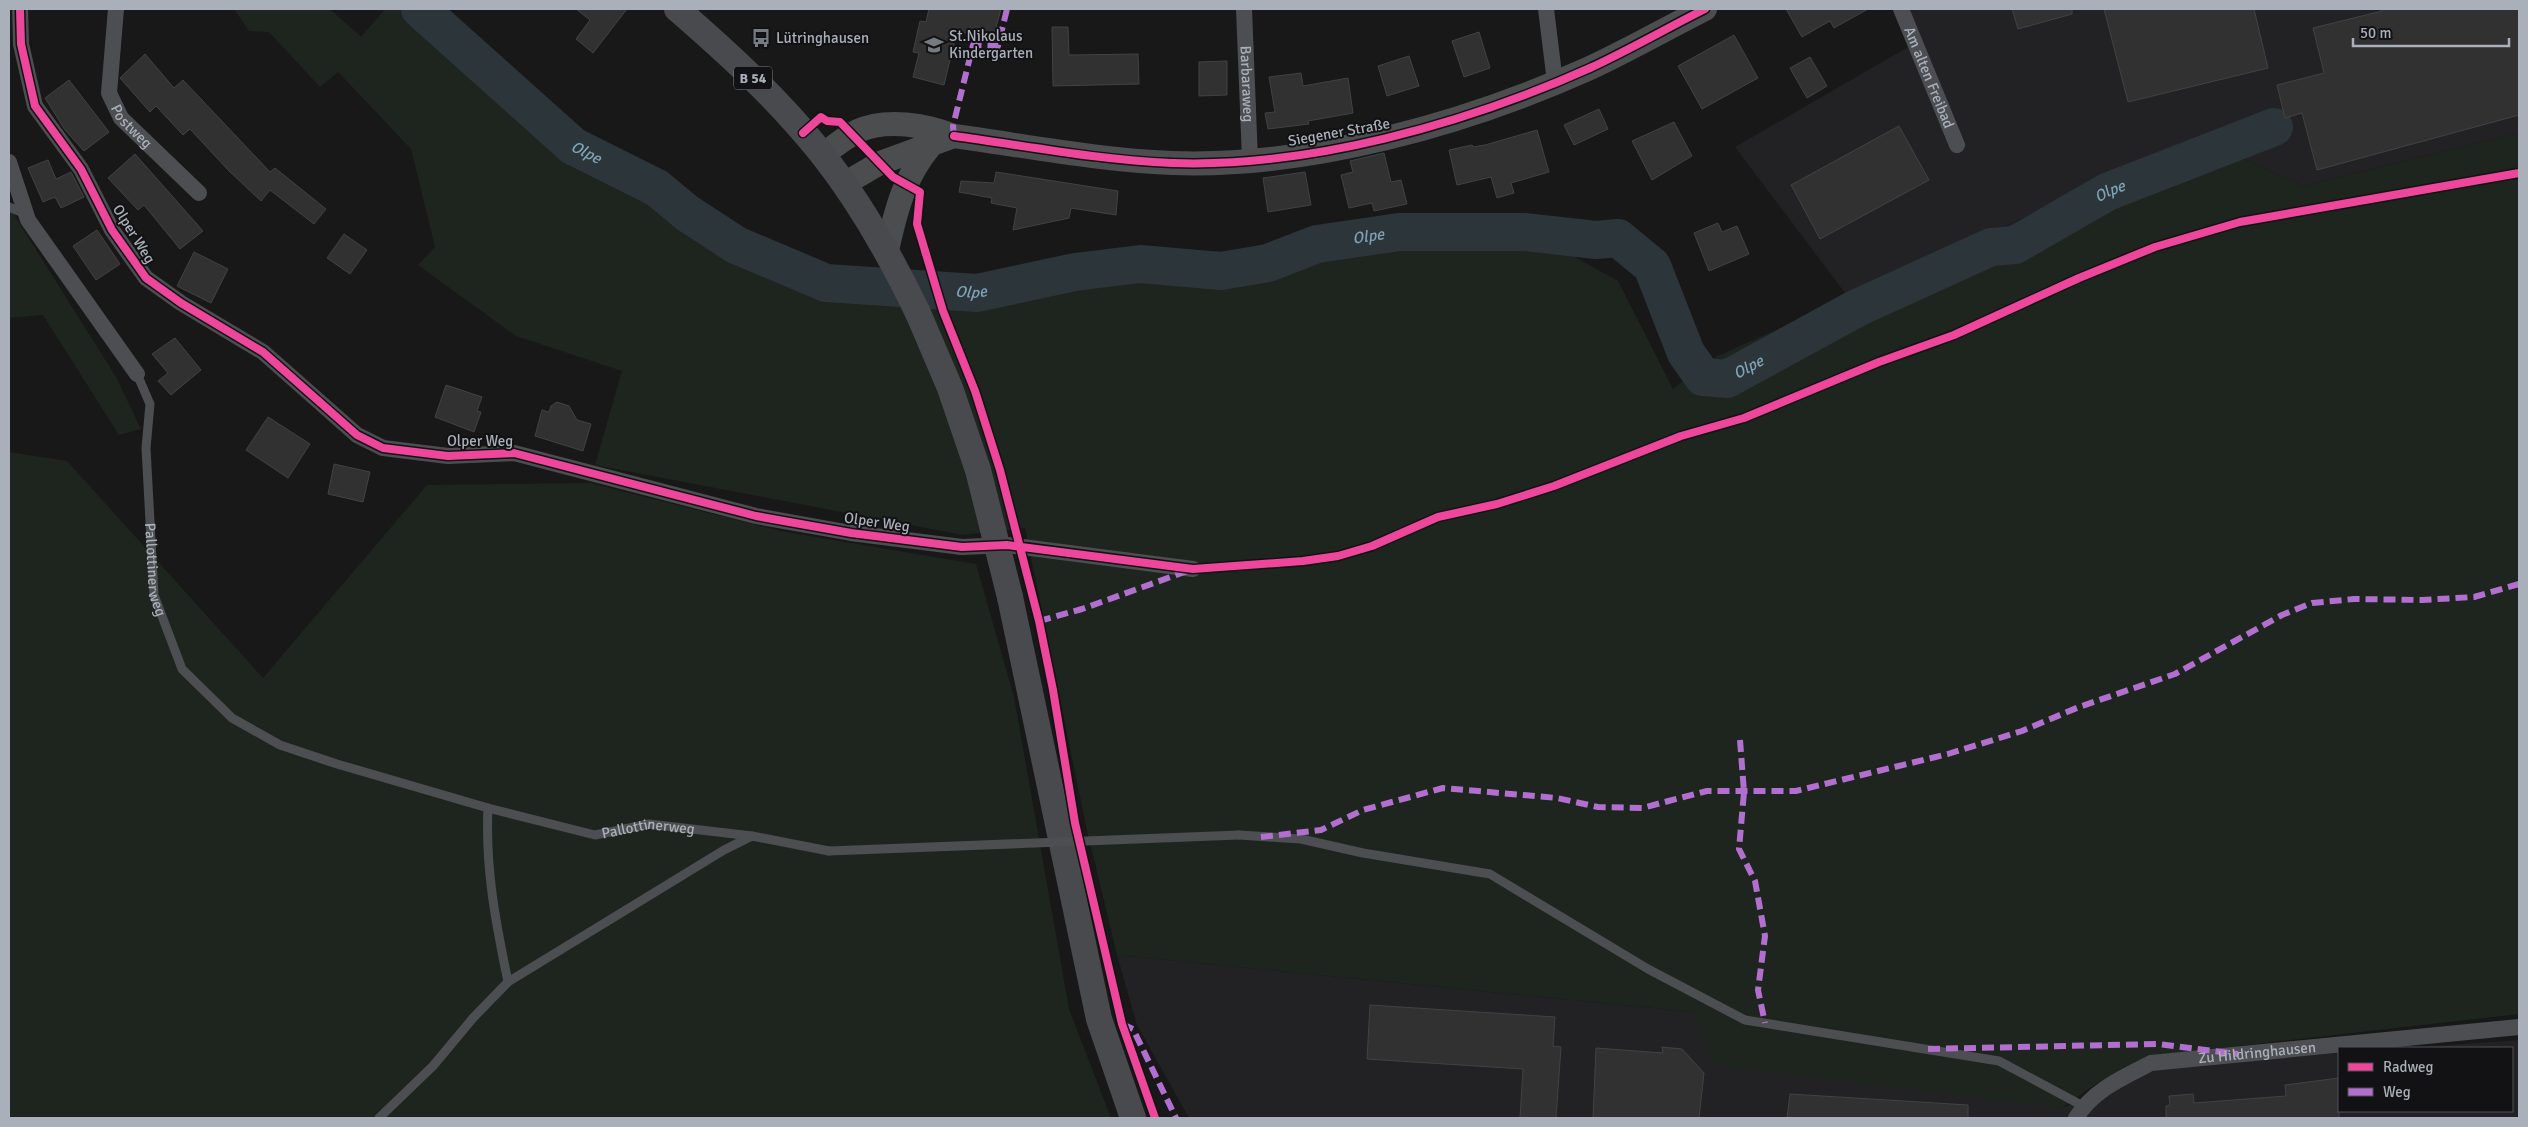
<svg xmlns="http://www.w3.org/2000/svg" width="2528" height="1127" font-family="Signika,sans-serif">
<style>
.built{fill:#222224}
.green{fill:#1e251e}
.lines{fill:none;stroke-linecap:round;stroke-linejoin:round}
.river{stroke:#2b353a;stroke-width:38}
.building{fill:#313132;stroke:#404244}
.lane{stroke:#4c4e51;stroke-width:9}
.street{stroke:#4c4e51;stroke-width:16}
.secondary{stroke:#4b4d4f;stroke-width:24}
.primary{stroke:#494a4d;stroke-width:26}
.lane-bridge{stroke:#4c4e51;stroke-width:9}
.primary-bridge{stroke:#494a4d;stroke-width:26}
.quiet{stroke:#b36fd0;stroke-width:6;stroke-dasharray:12 6;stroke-linecap:butt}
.cycleway-casing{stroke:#121214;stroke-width:11}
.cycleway{stroke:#ed469a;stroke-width:8}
.labels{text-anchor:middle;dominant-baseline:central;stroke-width:4;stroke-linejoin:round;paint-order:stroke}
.shield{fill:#121214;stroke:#7c8188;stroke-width:1}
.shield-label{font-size:14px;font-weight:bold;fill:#a9b0b9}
.poi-label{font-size:15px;fill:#a9b0b9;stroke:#121214;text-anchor:start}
.street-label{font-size:15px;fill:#a9b0b9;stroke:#121214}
.water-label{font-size:16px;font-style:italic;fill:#7fa3b4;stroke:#121214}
</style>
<rect width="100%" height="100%" fill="#181818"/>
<!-- built -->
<path class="built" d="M1901 9H2519V133L2303 186 2199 139 1848 297 1735 147 1915 43Z
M1117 955 1694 1012 2062 1108 2151 1067 2339 1053V1111H2512V1048H2409L2519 1040V1118H1189L1137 1025Z"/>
<!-- green -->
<path class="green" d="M234 9H330L361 37 385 9H407L579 162 650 193 728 254 822 291 977 302 1078 280 1131 274 1215 278 1259 276 1314 253 1386 244 1564 251 1618 281 1673 389 1709 360 2199 139 2303 186 2519 133V1014L2149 1056 2097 1083 2062 1108 1713 1065 1694 1012 1117 955 1086 826 1025 528 963 535 595 465 622 371 516 336 418 265 435 247 411 149 338 72 320 87 269 32 249 31Z
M9 211 13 213 116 377 141 429 119 435 43 315 9 318Z
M9 452 67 461 263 678 427 485 590 483 780 531 976 564 1014 697 1069 1009 1111 1118H9Z"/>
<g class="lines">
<!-- river -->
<path class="river" id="s1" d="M420 9 573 146 657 188 687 213 736 245 826 283 977 293 1075 272 1140 264 1221 271 1268 263 1317 244 1399 232H1524L1596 240 1618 238 1652 266 1686 353 1703 377 1727 379 1857 308 1991 247 2015 245 2107 192 2274 127"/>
</g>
<!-- building -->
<path class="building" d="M576 9H627L593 53 576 39 590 20Z
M929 9H1001L993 39 957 31 944 85 913 77 919 53 913 52 920 21 926 22Z
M1786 9H1868L1834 28 1830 21 1802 37Z
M2012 9H2072V14L2018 29Z
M2104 9H2254L2268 68 2128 102Z
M2381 9H2519V115L2317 170 2302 113 2285 118 2277 85 2324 73 2313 28 2382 11Z
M1052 27H1068L1069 55 1138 54 1139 84 1053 86Z
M1479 32 1490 68 1464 77 1452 41Z
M1734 35 1758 78 1702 109 1678 66Z
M145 54 174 88 183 80 270 172 275 168 326 209 314 224 270 190 261 201 229 171 190 129 183 135 156 106 150 112 120 78Z
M1409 56 1419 86 1387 96 1378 66Z
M1810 57 1827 86 1807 98 1790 68Z
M1227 61V95L1199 96V62Z
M1301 73 1303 86 1348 78 1353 113 1308 121 1309 124 1268 129 1265 113 1275 112 1269 77Z
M69 80 109 132 84 151 65 130 45 98Z
M1599 109 1608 129 1574 145 1564 125Z
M1674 122 1692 156 1652 180 1632 141Z
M1899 126 1929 180 1820 239 1791 185Z
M1537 130 1549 172 1511 183 1514 193 1497 198 1491 177 1457 185 1449 150 1472 145 1473 147 1485 145Z
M1384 153 1391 182 1401 180 1407 204 1374 211 1372 203 1349 208 1341 175 1353 172 1350 161Z
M135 154 203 231 180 249 144 205 138 210 108 178Z
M48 160 56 179 71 172 84 197 61 208 55 197 43 202 28 168Z
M996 172 1118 191 1116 215 1071 208 1069 218 1013 230 1017 208 991 203 992 198 959 192 961 181 994 183Z
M1305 172 1311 205 1268 212 1263 178Z
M1718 223 1722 232 1737 226 1749 254 1709 271 1694 233Z
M97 230 120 264 96 280 73 246Z
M344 234 367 250 350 274 327 258Z
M194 252 228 269 211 303 177 286Z
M175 338 201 370 171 395 158 381 168 373 152 354Z
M446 385 482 397 477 411 481 412 474 432 435 417Z
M557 402 569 406 577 420 591 424 583 451 535 436 542 410 549 412 551 406Z
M268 417 310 444 288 478 246 450Z
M334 464 370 472 363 502 328 494Z
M1370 1005 1555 1017 1553 1046 1561 1047 1556 1118H1520L1523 1069 1367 1059Z
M1662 1047 1682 1049 1704 1073 1699 1118H1593L1596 1048 1663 1053Z
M2339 1078V1118H2166V1106L2170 1105 2169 1096 2193 1094 2194 1103 2286 1096 2285 1085Z
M1790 1094 1968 1105V1118H1787Z"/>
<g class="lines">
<!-- lane -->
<g class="lane">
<path d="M9 207 26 214"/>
<path id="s2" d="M137 374 150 404 146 448 154 595 182 669 232 718 280 745 337 764 488 808 595 835 649 824 752 836"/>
<path d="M488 808C485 868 496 924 508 982"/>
<path d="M1239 835 1301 839 1363 853 1490 874 1648 969 1745 1020 1999 1061 2083 1106"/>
<path d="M379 1118 433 1066 473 1018 508 982 724 850 752 836 829 851"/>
</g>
<!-- street -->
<g class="street">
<path d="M20 9 21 44 35 106 81 169 112 230 146 278 181 303 263 352 357 435 383 448 448 456 514 453 756 516 851 533 962 547 1007 545 1193 569"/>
<path id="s3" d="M116 9 109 93 121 118 199 193"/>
<path id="s4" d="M1244 9 1250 160"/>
<path d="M1546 9 1555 82"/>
<path id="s5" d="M1901 9 1957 145"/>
<path d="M9 162 28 220 137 374"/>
<path id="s6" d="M2076 1118C2093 1090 2122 1078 2151 1063L2519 1027"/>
</g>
<!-- secondary -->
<path class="secondary" d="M822 155C834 147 845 137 858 131 886 118 926 125 954 136 1027 146 1098 160 1172 163 1309 168 1465 124 1590 68 1629 50 1667 28 1705 9
M844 184 880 163 954 136
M887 250C896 210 904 177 931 145"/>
<!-- primary -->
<path class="primary" d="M677 9C729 54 779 100 822 154 860 202 891 257 918 313
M1010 597 1099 1019 1133 1118"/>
<!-- lane-bridge -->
<path class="lane-bridge" d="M829 851 1239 835"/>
<!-- primary-bridge -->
<path class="primary-bridge" d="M918 313 950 388 978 470 1010 597"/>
<!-- quiet -->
<path class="quiet" d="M954 136 953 126 973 45 998 46 1007 9
M1039 621 1082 609 1190 570
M1740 740 1744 792 1739 849 1755 881 1765 936 1758 990 1765 1023
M1261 837 1321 830 1363 810 1443 788 1557 798 1598 807 1642 808 1707 791H1796L1948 754 2022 731 2079 707 2175 674 2282 615 2312 603 2354 599 2422 600 2474 597 2519 584
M1122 1024 1133 1029 1176 1118
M1928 1049 2158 1044 2238 1054"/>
<!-- cycleway casing -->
<g class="cycleway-casing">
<path id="cycleway" d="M20 9 21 44 35 106 81 169 112 230 146 278 181 303 263 352 357 435 383 448 448 456 514 453 756 516 851 533 962 547 1007 545 1193 569 1303 561 1338 556 1372 546 1438 517 1497 504 1554 486 1681 436 1744 418 1879 362 1954 335 2079 278 2155 247 2240 222 2519 173
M803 133 821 117 827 121 840 122 893 177 920 192 917 224 943 311 975 391 1000 470 1039 621 1053 690 1075 823 1122 1024 1155 1118
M954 136C1027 146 1098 160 1172 163 1309 168 1465 124 1590 68 1629 50 1667 28 1705 9"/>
</g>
<!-- cycleway -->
<use href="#cycleway" class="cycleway"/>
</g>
<!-- icons -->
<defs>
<g id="bus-bare" transform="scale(1.5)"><path d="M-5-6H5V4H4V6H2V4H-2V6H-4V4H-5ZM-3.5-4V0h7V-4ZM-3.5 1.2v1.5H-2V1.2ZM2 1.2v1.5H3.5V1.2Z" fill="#767b81" stroke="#121214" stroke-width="2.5" paint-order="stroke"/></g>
<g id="school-bare" transform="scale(1.5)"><path d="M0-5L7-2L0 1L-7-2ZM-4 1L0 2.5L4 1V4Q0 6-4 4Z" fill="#767b81" stroke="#121214" stroke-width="2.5" paint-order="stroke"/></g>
</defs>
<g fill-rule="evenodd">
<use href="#bus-bare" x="761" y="38"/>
<use href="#school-bare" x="934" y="45"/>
</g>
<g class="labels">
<!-- shield labels -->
<rect class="shield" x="734" y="66.5" width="38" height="23" rx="4"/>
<g class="shield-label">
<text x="753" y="78">B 54</text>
</g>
<!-- poi labels -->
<g class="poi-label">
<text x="949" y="36">St.Nikolaus<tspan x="949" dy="17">Kindergarten</tspan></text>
<text x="776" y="38">Lütringhausen</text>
</g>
<!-- street labels -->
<g class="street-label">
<text stroke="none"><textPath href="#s5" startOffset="74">Am alten Freibad</textPath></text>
<text stroke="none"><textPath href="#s4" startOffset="75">Barbaraweg</textPath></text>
<text stroke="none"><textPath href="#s3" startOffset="125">Postweg</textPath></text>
<text transform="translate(1339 132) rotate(-10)">Siegener Straße</text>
<text transform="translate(134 234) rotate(58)">Olper Weg</text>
<text x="480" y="441">Olper Weg</text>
<text transform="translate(877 522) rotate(8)">Olper Weg</text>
<text stroke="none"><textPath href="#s2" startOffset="199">Pallottinerweg</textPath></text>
<text stroke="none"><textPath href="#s2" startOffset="810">Pallottinerweg</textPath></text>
<text stroke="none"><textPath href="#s6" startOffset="201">Zu Hildringhausen</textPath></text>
</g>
<!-- water labels -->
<g class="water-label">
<text stroke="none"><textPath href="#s1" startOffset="220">Olpe</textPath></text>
<text stroke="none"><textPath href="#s1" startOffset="1915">Olpe</textPath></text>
<text stroke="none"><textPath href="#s1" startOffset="1045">Olpe</textPath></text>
<text stroke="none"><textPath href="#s1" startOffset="640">Olpe</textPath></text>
<text stroke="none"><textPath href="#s1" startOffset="1511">Olpe</textPath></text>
</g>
</g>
<!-- border -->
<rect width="2528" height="1127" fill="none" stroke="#a9b0b9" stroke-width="20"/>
<!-- legend -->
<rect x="2338" y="1047" width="175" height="65" fill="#121214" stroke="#4e5156"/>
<rect x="2348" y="1063" width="25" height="8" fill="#ed469a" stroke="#4e5156"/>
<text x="2383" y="1072" font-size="15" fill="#a9b0b9">Radweg</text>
<rect x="2348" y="1088" width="25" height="8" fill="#b36fd0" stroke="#4e5156"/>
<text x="2383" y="1097" font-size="15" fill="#a9b0b9">Weg</text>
<!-- scale -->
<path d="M2353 38v8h156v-8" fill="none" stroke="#a9b0b9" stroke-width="2.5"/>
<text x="2360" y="38" font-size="15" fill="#a9b0b9" stroke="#121214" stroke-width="4" paint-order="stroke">50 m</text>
</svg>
